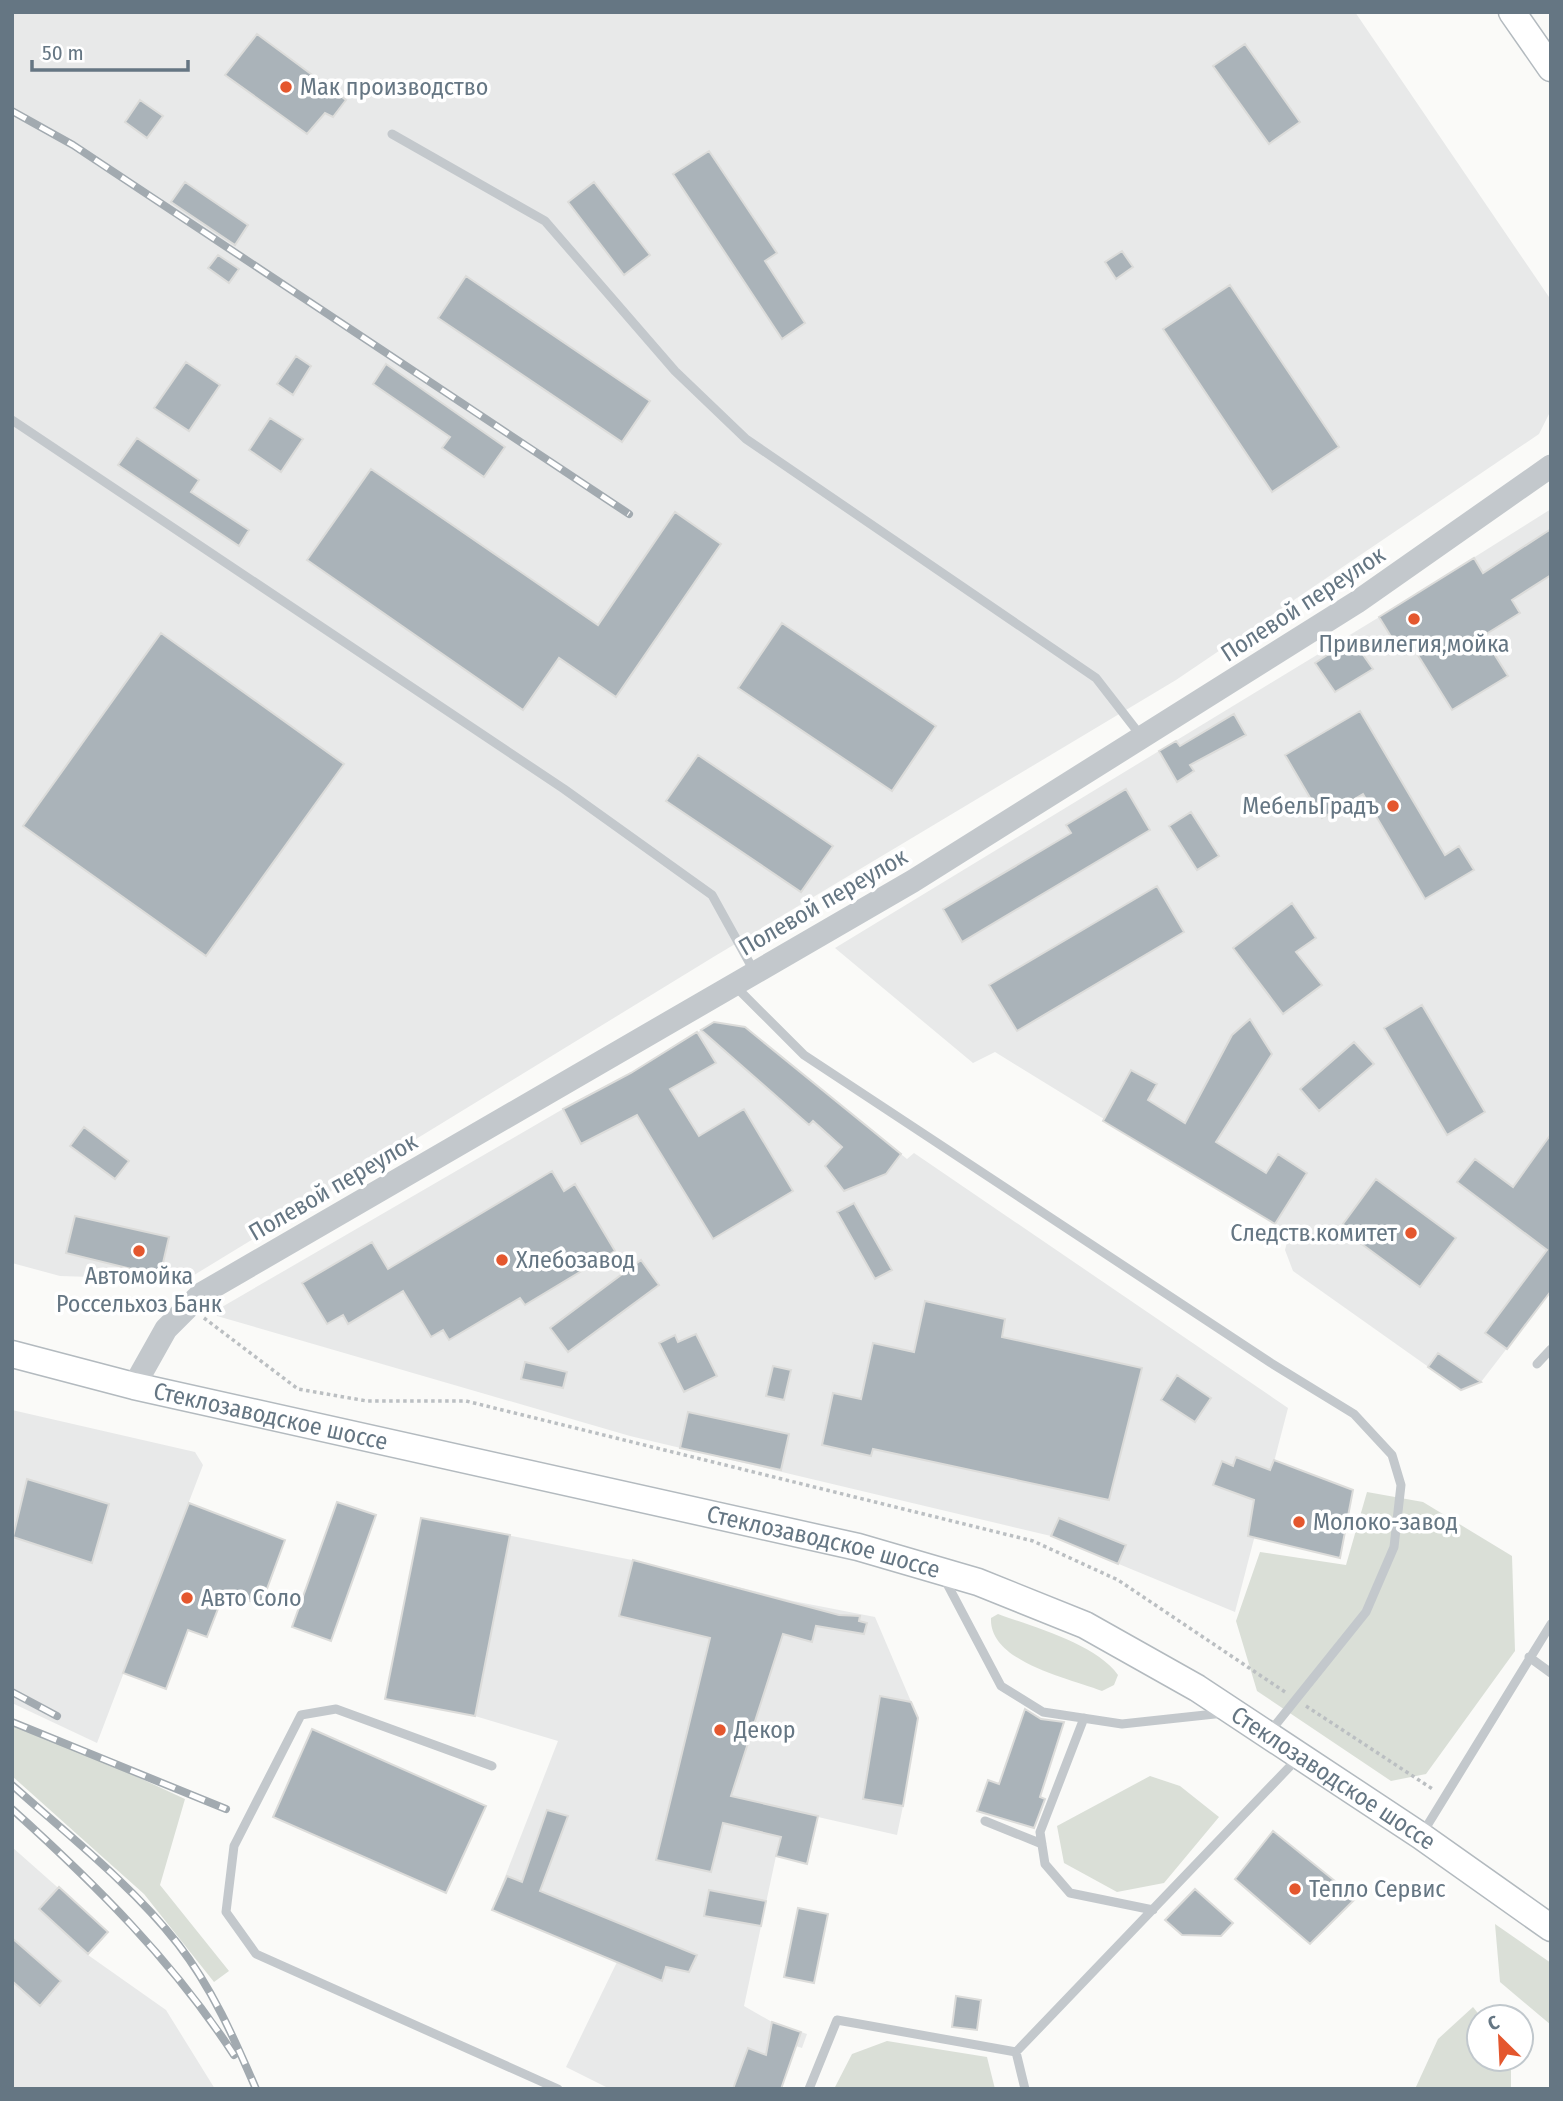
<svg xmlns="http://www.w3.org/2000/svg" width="1563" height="2101" font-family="'Fira Sans Condensed',sans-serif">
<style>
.built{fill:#e8e9e9}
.green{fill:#dadfd7}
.building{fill:#aab3b9;stroke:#dcdcda;stroke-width:2}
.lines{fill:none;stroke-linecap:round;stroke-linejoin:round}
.secondary-casing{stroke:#b3babf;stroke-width:29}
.path{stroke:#bbbfc2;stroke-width:3.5;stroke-dasharray:3.5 3.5;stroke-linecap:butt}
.service{stroke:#c3c8cc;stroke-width:9}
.tertiary{stroke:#c3c8cc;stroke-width:23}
.secondary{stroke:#fff;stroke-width:26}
.rail-casing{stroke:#a2aab0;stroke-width:8}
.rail{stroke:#fff;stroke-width:5;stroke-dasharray:16;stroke-linecap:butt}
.poi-dot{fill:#e4572e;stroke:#fff;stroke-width:2.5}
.labels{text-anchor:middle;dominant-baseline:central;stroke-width:7;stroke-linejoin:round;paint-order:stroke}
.poi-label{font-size:24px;fill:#657683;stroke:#fff;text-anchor:start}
.street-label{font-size:24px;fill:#657683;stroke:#fff}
</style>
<rect width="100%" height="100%" fill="#fafaf8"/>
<!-- built -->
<path class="built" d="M12 12H1355L1551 300V410L1539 434 1176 680 715 956 186 1280 60 1276 12 1263Z
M1551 509V1291L1481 1382 1461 1390 1293 1271 1285 1250 1289 1234 1275 1224 995 1052 973 1063 835 948 1381 616Z
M714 1022 745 1027 907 1159 914 1153 1288 1408 1235 1612 1051 1536 630 1436 217 1316 215 1311 563 1109 631 1073Z
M12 1410 195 1452 203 1465 97 1743 12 1703Z
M421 1518 632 1560 793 1601 875 1617 918 1718 903 1806 897 1835 818 1817 807 1864 776 1856 744 2006 772 2022 807 2034 802 2048 787 2043 781 2059 790 2063 781 2089H610L566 2067 617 1962 492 1910 558 1741 475 1716 385 1699Z
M12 1847 108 1932 88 1955 166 2010 215 2089H12Z"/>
<!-- green -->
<path class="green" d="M1367 1492 1423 1502 1512 1556 1515 1651 1426 1774 1391 1781 1257 1691 1236 1621 1260 1552 1346 1565Z
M998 1614C1033 1627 1096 1644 1118 1675L1114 1685 1102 1691C1068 1678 989 1662 991 1618Z
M12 1719 185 1799 160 1885 229 1971 214 1982 144 1894 12 1776Z
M1150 1776 1180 1786 1219 1817 1164 1883 1117 1892 1064 1863 1057 1826Z
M1495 1924 1551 1963V2025L1500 1982Z
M1473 2007 1481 2017 1479 2059H1511V2089H1415L1438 2039Z
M887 2041 987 2057 995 2089H834L852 2054Z"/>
<!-- building -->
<path class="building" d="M257 34 346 100 333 117 325 113 307 134 225 75Z
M1245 44 1300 122 1269 144 1213 66Z
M140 100 163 116 147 138 125 122Z
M709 151 777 253 765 261 805 323 782 339 673 174Z
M185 182 248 225 235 245 171 202Z
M594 182 650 255 624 275 568 202Z
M1122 251 1133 267 1116 279 1105 262Z
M218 255 239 269 229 283 208 268Z
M466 276 650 401 622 442 438 318Z
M1230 285 1339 447 1272 492 1163 329Z
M296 356 311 366 293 395 277 384Z
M186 362 220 385 189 431 154 408Z
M386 364 505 447 484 477 442 448 450 437 373 384Z
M270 418 303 439 281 472 249 450Z
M137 438 199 480 191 492 249 530 239 546 118 465Z
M371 469 598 625 675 512 721 544 616 697 559 658 523 710 307 560Z
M1551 529V575L1512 600 1520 613 1483 636 1508 676 1452 710 1409 641 1398 648 1379 617 1474 558 1483 573Z
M782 623 936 726 892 791 738 688Z
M161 633 344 764 206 956 23 826Z
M1352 639 1373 669 1335 692 1315 663Z
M1360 711 1445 855 1459 846 1474 870 1425 899 1363 794 1322 818 1285 755Z
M1234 714 1246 735 1190 765 1194 771 1177 782 1159 751 1176 741 1180 746Z
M698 755 833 846 801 892 666 801Z
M1126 789 1150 830 962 942 943 909 1071 833 1066 825Z
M1191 812 1219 856 1197 870 1169 826Z
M1157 886 1184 932 1017 1031 989 985Z
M1292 903 1316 938 1296 952 1322 985 1283 1014 1233 948Z
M1422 1005 1485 1112 1447 1135 1384 1028Z
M1250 1019 1272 1054 1216 1142 1266 1173 1278 1154 1307 1173 1275 1224 1103 1121 1131 1070 1157 1084 1148 1100 1185 1123 1232 1035Z
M714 1022 745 1027 901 1154 886 1174 844 1191 825 1166 842 1147 813 1121 809 1125 701 1030Z
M697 1032 716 1063 670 1089 699 1136 744 1109 793 1191 713 1239 637 1115 581 1144 563 1109 631 1073Z
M1354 1042 1374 1064 1319 1111 1300 1089Z
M84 1127 129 1161 115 1179 70 1146Z
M1551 1134V1291L1507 1349 1485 1333 1547 1250 1457 1182 1475 1159 1513 1187Z
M552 1171 564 1191 575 1184 615 1251 525 1305 520 1298 449 1340 443 1330 431 1337 403 1291 348 1324 343 1315 327 1324 302 1283 372 1242 388 1269Z
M1376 1179 1456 1238 1420 1287 1340 1228Z
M854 1203 892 1270 875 1279 837 1212Z
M75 1216 169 1237 160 1276 66 1253Z
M641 1260 659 1285 568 1352 550 1328Z
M925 1301 1005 1319 1002 1337 1142 1368 1109 1500 873 1449 871 1456 822 1445 833 1393 861 1399 873 1343 914 1352Z
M696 1334 717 1376 684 1392 659 1343 675 1335 678 1342Z
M1438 1353 1481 1382 1461 1390 1428 1367Z
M525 1362 567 1372 563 1388 521 1379Z
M773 1366 791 1370 784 1400 766 1396Z
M1177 1375 1211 1398 1195 1422 1161 1400Z
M688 1412 789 1434 781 1470 680 1448Z
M1236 1457 1270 1470 1274 1460 1353 1490 1340 1558 1248 1536 1254 1500 1213 1485 1222 1461 1233 1466Z
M27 1479 109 1504 92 1563 13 1537Z
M337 1502 376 1515 331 1641 292 1627Z
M189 1503 285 1540 261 1605 225 1591 207 1637 188 1630 166 1689 123 1673Z
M421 1518 510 1535 475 1716 385 1699Z
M1059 1518 1126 1545 1118 1564 1051 1536Z
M633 1560 839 1615 860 1616 859 1621 867 1623 864 1634 816 1626 812 1642 783 1634 731 1796 818 1816 807 1864 776 1856 781 1837 723 1823 711 1872 656 1860 710 1638 619 1616Z
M880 1696 911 1702 918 1718 903 1806 863 1799Z
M1025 1709 1041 1719 1064 1722 1040 1797 1045 1799 1034 1828 977 1811 988 1780 999 1784Z
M312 1729 486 1806 446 1893 273 1817Z
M547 1810 568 1816 540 1891 697 1955 689 1972 666 1967 662 1981 492 1910 507 1876 522 1882Z
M1273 1831 1356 1898 1310 1944 1235 1879Z
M59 1887 108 1932 88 1954 39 1909Z
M1195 1889 1233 1923 1221 1936 1182 1935 1165 1920Z
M709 1890 766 1901 761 1926 704 1916Z
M798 1908 828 1914 814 1983 784 1977Z
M12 1938 61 1981 40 2006 12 1981Z
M956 1996 981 2000 977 2030 952 2027Z
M772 2022 801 2032 781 2089H733L748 2048 766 2055Z"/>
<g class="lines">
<!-- secondary casing -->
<g class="secondary-casing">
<g id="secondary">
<path d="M1512 12 1551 68"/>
<path id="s1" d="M12 1354 134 1386 858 1547 978 1582 1085 1625 1197 1688 1421 1836 1551 1928"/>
</g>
</g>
<!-- path -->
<path class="path" d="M204 1318 298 1389 367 1401H466L1033 1541 1118 1580 1285 1692
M1306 1706 1434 1790"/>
<!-- service -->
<path class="service" d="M392 134 545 221 675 371 746 439 1096 678 1141 736
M12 420 564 789 712 895 754 971
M734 985 804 1055 1271 1363 1354 1414 1392 1455 1401 1485 1394 1547 1366 1612 1269 1733
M1537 1364 1551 1349
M944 1578 1001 1686 1043 1712 1122 1724 1224 1713
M1529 1657 1551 1673
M1084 1718 1040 1832 1045 1864 1070 1893 1153 1910
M492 1766 336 1709 301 1715 234 1846 226 1912 256 1954 558 2089
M985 1821 1042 1844
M1422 1834 1551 1624
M1016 2052 1298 1758
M1016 2052 1025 2089
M809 2089 837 2020 1016 2052"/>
<!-- tertiary -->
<path class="tertiary" d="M134 1386 166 1329 201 1294 913 881 1357 602 1551 466"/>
<!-- secondary -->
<use href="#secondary" class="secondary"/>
<!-- rail casing -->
<g class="rail-casing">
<path id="rail" d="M12 111 73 145 629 514
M12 1692 57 1716
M12 1722 226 1809
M12 1785C68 1835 132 1885 178 1944 212 1988 234 2038 256 2089
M12 1809C95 1884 173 1961 234 2055"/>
</g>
<!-- rail -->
<use href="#rail" class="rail"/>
</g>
<!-- markers -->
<g class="poi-dot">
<circle cx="286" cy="87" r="7"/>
<circle cx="1414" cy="619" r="7"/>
<circle cx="1393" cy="806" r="7"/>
<circle cx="1411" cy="1233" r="7"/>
<circle cx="139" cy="1251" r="7"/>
<circle cx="502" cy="1260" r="7"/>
<circle cx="1299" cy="1522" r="7"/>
<circle cx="187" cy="1598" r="7"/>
<circle cx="720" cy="1730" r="7"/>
<circle cx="1295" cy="1889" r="7"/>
</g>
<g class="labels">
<!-- poi labels -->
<g class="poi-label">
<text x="300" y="87">Мак производство</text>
<text x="1414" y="644" text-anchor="middle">Привилегия,мойка</text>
<text x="1379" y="806" text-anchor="end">МебельГрадъ</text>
<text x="1397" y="1233" text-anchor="end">Следств.комитет</text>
<text x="516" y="1260">Хлебозавод</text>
<text x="139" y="1276" text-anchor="middle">Автомойка<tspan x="139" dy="28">Россельхоз Банк</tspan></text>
<text x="1313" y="1522">Молоко-завод</text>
<text x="201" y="1598">Авто Соло</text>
<text x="734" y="1730">Декор</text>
<text x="1309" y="1889">Тепло Сервис</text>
</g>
<!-- street labels -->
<g class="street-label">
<text transform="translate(1303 604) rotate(-33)">Полевой переулок</text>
<text transform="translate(823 902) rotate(-30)">Полевой переулок</text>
<text transform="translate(333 1187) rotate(-30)">Полевой переулок</text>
<text stroke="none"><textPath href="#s1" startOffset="266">Стеклозаводское шоссе</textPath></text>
<text stroke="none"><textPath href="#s1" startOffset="833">Стеклозаводское шоссе</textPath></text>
<text stroke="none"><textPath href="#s1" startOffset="1400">Стеклозаводское шоссе</textPath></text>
</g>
</g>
<!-- border -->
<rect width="1563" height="2101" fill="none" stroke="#657683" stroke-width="28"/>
<!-- north arrow -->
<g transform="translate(1500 2038) rotate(336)"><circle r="33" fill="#ffffff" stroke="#c1c8cd" stroke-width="2"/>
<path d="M0-5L12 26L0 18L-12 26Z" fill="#e4572e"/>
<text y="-10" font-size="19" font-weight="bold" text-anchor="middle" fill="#657683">С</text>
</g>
<!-- scale -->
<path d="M32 60v10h156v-10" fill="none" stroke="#657683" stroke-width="3.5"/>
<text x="42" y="60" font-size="21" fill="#657683" stroke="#ffffff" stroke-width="5" paint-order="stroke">50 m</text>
</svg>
